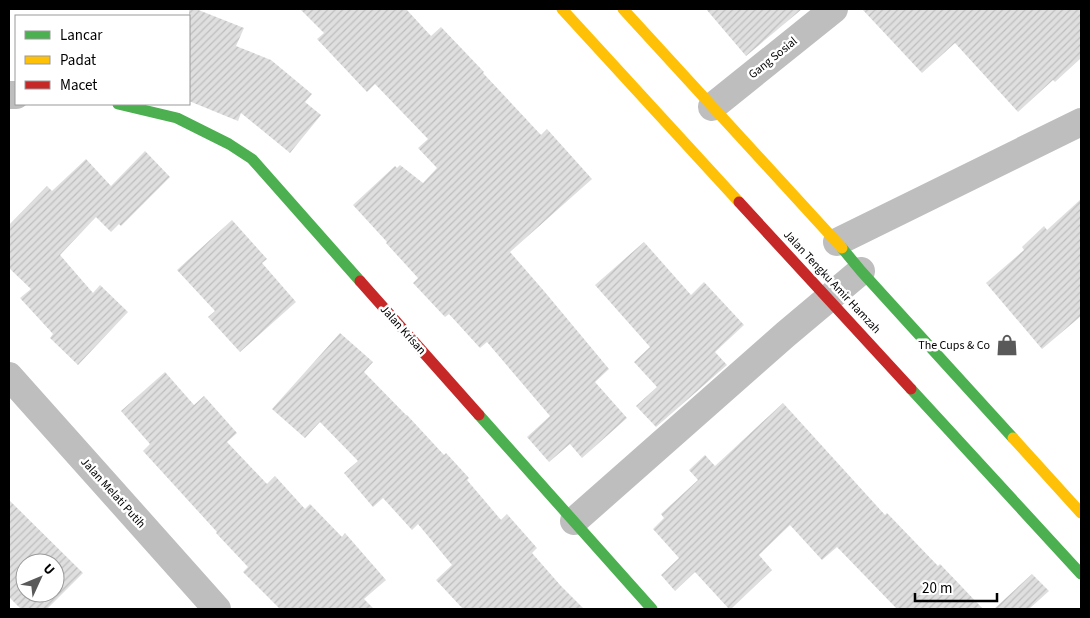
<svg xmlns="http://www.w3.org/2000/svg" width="1090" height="618" font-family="'Source Sans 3',sans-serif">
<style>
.building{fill:url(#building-hatch);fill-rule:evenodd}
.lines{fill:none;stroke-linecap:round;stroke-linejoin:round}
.street{stroke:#bebebe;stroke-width:28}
.fast{stroke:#4caf50;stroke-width:11}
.slow{stroke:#ffc107;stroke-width:11}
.jam{stroke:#c62828;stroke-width:11}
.labels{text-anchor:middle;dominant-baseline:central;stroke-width:5;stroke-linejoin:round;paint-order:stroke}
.street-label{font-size:12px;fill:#000;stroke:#fff}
.poi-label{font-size:12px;fill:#000;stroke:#fff;text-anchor:end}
</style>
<defs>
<pattern id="building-hatch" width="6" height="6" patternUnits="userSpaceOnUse" patternTransform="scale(1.25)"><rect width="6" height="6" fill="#dfdfdf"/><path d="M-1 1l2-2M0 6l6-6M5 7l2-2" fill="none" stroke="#bebebe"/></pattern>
</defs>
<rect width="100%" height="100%" fill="#fff"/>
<!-- building -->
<path class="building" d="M189 9H196L244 28 236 46 271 60 312 94 305 102 321 115 290 153 241 113 238 121 189 101Z
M300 9H406L431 36 441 27 484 72 483 73 541 135 547 129 592 179 510 252 544 291 609 369 595 382 627 418 582 458 570 444 549 462 527 437 550 416 487 342 480 348 449 314 445 317 413 283 418 278 386 243 387 242 353 205 395 166 397 168 400 165 423 183 437 168 418 148 428 139 375 84 367 92 317 39 324 33Z
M706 9H802L746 56Z
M862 9H1081V58L1055 82 1053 80 1018 112 955 43 922 73Z
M145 151 170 177 121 226 119 224 111 232 96 217 60 255 93 293 100 285 128 312 78 365 50 338 53 334 20 298 31 289 9 268V225L47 186 52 191 86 159 111 186Z
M1081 199V316L1042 349 986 283 1024 250 1022 247 1044 226 1047 230Z
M232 220 267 259 262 263 296 302 240 352 208 317 215 311 177 270Z
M644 242 691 295 704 282 744 325 715 352 727 365 656 427 636 406 657 387 634 362 650 347 595 285Z
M340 333 373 362 364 372 406 415H407L444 455 446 453 469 478 467 480 501 520 507 514 537 548 532 553 561 586 584 609H463L436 580 452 565 418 524 412 530 383 498 373 507 344 473 358 461 320 422 305 438 272 409Z
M165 372 194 405 204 396 237 433 227 442 267 484 275 476 305 509 310 504 342 537 345 533 386 580 364 599 374 609H280L243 572 248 567 216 533 217 532 143 451 150 444 121 411Z
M783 403 885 515 887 513 938 566 940 564 983 609H897L837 547 822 560 790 525 759 555 772 570 731 609H729L695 572 675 591 661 575 679 558 653 529 664 518 661 514 698 480 689 470 705 455 715 466Z
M9 500 83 573 47 609H21L9 597ZM25 563H55V593H25Z
M1032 574 1049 591 1029 609H994Z"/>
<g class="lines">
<!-- street -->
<path class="street" d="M9 95H16
M712 107 834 9
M837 242 1081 122
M9 376 217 609
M574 521 786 334 861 271"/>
<!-- fast -->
<path class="fast" d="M118 104 177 118 229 144 252 159 360 281
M842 248 861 271 1013 438
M911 389 1081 574
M479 415 652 609"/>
<!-- slow -->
<path class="slow" d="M562 9 739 202
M623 9 842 248
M1013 438 1081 513"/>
<!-- jam -->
<path class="jam" d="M739 202 911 389
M360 281 479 415"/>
</g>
<!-- icons -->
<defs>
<g id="shop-bare" transform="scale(1.725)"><path d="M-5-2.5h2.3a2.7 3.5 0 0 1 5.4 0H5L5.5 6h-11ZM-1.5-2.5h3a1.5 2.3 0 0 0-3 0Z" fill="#595959" stroke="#fff" stroke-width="2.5" paint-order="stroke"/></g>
</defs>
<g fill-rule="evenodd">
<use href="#shop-bare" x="1007" y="345"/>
</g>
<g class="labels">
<!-- street labels -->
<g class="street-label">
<text transform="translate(773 58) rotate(-39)">Gang Sosial</text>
<text transform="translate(832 282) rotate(47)">Jalan Tengku Amir Hamzah</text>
<text transform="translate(403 330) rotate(48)">Jalan Krisan</text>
<text transform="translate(113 493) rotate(48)">Jalan Melati Putih</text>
</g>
<!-- poi labels -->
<g class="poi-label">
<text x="990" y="345">The Cups &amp; Co</text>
</g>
</g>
<!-- border -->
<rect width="1090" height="618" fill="none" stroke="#000000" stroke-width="20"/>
<!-- legend -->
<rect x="15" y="15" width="175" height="90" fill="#ffffff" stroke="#999999"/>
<rect x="25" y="31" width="25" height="8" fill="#4caf50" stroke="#999999"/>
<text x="60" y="40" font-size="15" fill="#000000">Lancar</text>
<rect x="25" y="56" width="25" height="8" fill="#ffc107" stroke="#999999"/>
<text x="60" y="65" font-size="15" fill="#000000">Padat</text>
<rect x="25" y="81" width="25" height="8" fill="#c62828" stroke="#999999"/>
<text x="60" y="90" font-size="15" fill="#000000">Macet</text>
<!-- north arrow -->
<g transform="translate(40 578) rotate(46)"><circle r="24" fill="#ffffff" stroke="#999999"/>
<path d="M0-4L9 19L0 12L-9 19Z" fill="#595959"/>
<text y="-8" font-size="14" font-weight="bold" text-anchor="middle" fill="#000000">U</text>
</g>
<!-- scale -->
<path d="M915 593v8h82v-8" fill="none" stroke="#000000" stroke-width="2.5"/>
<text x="922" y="593" font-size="15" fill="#000000" stroke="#ffffff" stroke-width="4" paint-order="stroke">20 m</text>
</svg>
